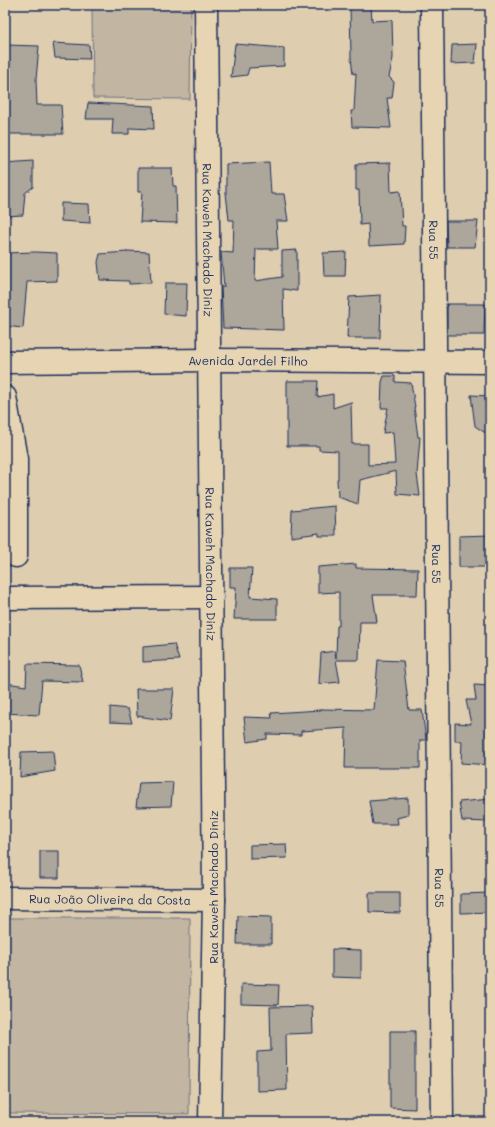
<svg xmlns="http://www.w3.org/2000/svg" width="495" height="1127" font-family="Mali,sans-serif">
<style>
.green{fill:#c2b6a3;stroke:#6e7280}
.building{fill:#ada69a;stroke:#1b2f5e}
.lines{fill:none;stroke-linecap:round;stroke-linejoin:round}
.minor-casing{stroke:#1b2f5e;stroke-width:25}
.major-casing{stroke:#1b2f5e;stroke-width:25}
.minor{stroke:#e6d4b2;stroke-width:22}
.major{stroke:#e6d4b2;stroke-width:22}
.labels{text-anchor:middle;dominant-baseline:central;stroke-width:3.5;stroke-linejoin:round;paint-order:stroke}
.street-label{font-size:12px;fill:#1b2f5e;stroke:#e6d4b2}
</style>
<rect width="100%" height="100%" fill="#decdaf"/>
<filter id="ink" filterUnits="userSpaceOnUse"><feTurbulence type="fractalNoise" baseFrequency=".025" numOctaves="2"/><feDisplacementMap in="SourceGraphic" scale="8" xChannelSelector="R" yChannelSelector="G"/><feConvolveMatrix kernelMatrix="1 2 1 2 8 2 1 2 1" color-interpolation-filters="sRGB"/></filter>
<g filter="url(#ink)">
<!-- green -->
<path class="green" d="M92 5H191L190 99 93 98Z
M6 918H190L189 1114 5 1113Z"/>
<!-- building -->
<path class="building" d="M350 5H371L372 21 392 20 393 58 389 77 394 82 392 98H387L391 128 352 127 351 111H354L356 73 353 74 351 58Z
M53 43 89 45 90 59 55 58Z
M235 44 284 48V66L249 68 247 75 231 77Z
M477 44 475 63 451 64 452 45Z
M5 45 39 46 36 80 37 105H61L63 134H5V106H7L9 68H5Z
M88 103 153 106 154 129 129 128V134H112L113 119H86Z
M33 161V187L25 193 23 215 5 216V163Z
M269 162 271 194H284L288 221H276L278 249H256L255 281 282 277V251L297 250V291L283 289 284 330 223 328 221 287H224L221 252 233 253 234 220H229L226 193V164Z
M390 163 391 192 400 191 402 226H405L404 244 369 246 368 224 360 225 359 190H356V164Z
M138 168H172L173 186H176L177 223 140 222 142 192H138Z
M61 203 89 204 90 223 61 221Z
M446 221H478L475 247H447Z
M127 251 149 252 151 283 129 284V281L100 280 98 262 100 254 127 252Z
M35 252 57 253V281L27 282 23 328 5 326V253Z
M346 252 345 276H324L323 253Z
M165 283H187L186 316 164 314Z
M381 295 380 338H347L349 297Z
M447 304H485L484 335H447Z
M384 376H395V382L411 383 415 407H414L418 437H420L417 474 420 496 397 494 396 471 360 480 358 504 338 497 337 479H338V451L319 450V446H287V381H318L317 397 333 394V408L351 402 352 444H368V465L395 464 393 432 383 433 388 408H381L382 382Z
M471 395 489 396 490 436 475 426Z
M335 506 336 536H319V533L291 537 292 510Z
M490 535V567H459V536Z
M356 564V568L418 569 417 595H373L377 622H360L359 660H336L340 682 319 684 321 653 335 651 336 658 337 626H339V592L318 593V567Z
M230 568H252L250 597 277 599V619H234L236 587H230Z
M174 644 179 660 143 662V647Z
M378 660 403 661 409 710H422L426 740H420V768H345L346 728 301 731V735L267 734V739L247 742 244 717 272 718 271 713 321 710V709L374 710Z
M27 664 79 665 83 682 42 681 39 715 5 713 6 683 26 686Z
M474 685 490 686V765L461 763 462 741H455V723L471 724 466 700H476Z
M136 689H174L170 721 137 716Z
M110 707 128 709 132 723 110 722Z
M53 751 55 771 20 777 21 752Z
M173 782 171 806 136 807 139 783Z
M408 798V815L397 818 398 824H373L369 801Z
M490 799V822L462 821 459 802Z
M286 844 287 858 250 859V845Z
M40 851H59V878H40Z
M369 893H400V913L369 912Z
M490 893V912L461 913V894Z
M238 916 271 917V944H237Z
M332 949 361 950V978L332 977Z
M241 984 279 985 278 1005 241 1004Z
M312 1006 313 1033 286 1034 287 1090 257 1091V1052L271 1051 270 1007Z
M390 1031H415V1109L390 1108Z"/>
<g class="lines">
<!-- minor casing -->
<g class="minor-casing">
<g id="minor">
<path id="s1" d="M206 5 214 900 210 1122"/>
<path id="s2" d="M432 5 442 1122"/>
<path d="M5 397 16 459V556"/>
<path d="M5 598 212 597"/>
<path id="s3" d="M5 898 214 900"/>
</g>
</g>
<!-- major casing -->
<g class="major-casing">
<g id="major">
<path id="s4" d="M5 362 210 360 490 362"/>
</g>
</g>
<!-- minor -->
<use href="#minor" class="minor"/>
<!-- major -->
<use href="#major" class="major"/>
</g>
</g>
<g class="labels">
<!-- street labels -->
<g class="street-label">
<text stroke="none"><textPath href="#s1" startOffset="235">Rua Kaweh Machado Diniz</textPath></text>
<text stroke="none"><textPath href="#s2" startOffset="235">Rua 55</textPath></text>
<text stroke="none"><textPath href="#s4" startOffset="243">Avenida Jardel Filho</textPath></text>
<text stroke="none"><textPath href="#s2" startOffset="559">Rua 55</textPath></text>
<text stroke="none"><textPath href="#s1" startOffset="559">Rua Kaweh Machado Diniz</textPath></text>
<text transform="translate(213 887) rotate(-90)">Rua Kaweh Machado Diniz</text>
<text stroke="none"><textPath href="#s2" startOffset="883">Rua 55</textPath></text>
<text stroke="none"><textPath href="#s3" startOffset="105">Rua João Oliveira da Costa</textPath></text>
</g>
</g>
<!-- margin -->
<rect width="495" height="1127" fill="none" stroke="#e6d4b2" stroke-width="20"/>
<rect x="10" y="10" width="475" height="1107" fill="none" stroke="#1b2f5e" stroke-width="1.5" filter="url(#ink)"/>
</svg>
